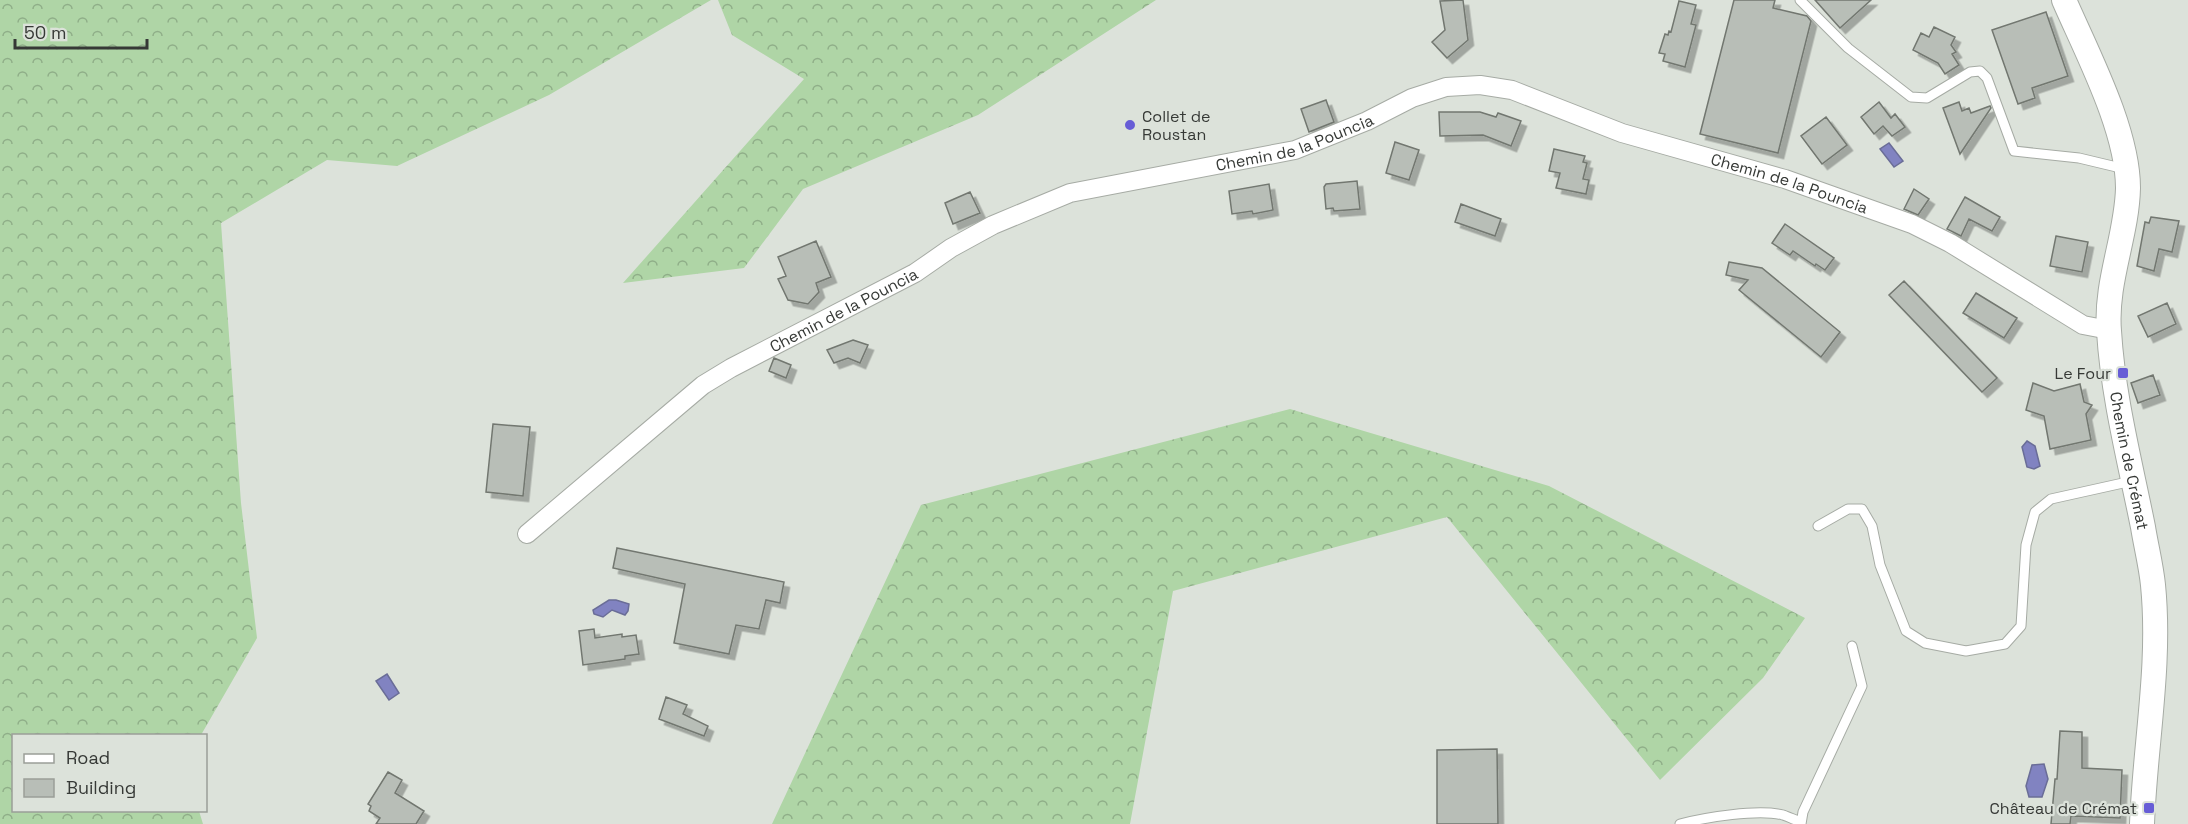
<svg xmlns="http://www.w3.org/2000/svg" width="2188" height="824" font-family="'Space Grotesk',sans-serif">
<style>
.forest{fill:url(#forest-crowns)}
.water{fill:#8183c1;stroke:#6a6d97;stroke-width:1.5}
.building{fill:#b8beb7;stroke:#727770;stroke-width:1.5;filter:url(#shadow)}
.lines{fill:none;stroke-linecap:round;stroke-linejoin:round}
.lane-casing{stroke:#a6aba4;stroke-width:11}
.street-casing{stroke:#a6aba4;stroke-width:20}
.secondary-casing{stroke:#a6aba4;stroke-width:26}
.lane{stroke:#fff;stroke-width:9}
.street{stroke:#fff;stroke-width:18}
.secondary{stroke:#fff;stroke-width:24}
.poi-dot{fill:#675dd6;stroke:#dce2da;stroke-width:2}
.labels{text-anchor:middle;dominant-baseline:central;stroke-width:4.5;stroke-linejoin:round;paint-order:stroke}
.poi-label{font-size:16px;fill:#363936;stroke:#dce2da;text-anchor:end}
.street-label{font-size:16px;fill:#363936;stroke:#dce2da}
</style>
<defs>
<pattern id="forest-crowns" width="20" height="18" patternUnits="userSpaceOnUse" patternTransform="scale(1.5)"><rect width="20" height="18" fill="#afd5a6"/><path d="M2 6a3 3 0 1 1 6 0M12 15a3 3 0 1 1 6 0" fill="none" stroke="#8fae88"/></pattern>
<filter id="shadow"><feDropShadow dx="5.5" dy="5.5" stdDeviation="0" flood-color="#0004"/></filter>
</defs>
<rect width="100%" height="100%" fill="#dce2da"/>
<!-- forest -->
<path class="forest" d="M0 0H711L549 95 397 166 327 160 221 223 241 503 257 638 201 735 14 736V810L199 811 203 824H0Z
M718 0H1156L978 115 803 189 744 268 623 283 804 79 732 35Z
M1290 409 1549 486 1805 618 1763 678 1660 780 1447 517 1173 591 1130 824H772L921 505Z"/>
<!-- water -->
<path class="water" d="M1889 143 1903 161 1894 167 1880 149Z
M2027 441 2035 446 2040 466 2034 469 2027 467 2022 447Z
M609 600H616L629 604 628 611 625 615 612 610 603 617 594 614 593 610Z
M387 674 399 693 389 700 376 681Z
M2044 764 2048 779 2042 797H2029L2026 786 2032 765Z"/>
<!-- building -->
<path class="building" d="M1463 0 1468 40 1447 58 1432 42 1445 30 1440 1Z
M1734 0H1775L1773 8 1807 16 1811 21 1778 153 1700 134Z
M1815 0H1871L1840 28Z
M1679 1 1696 5 1691 24 1696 25 1685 67 1663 61 1665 54 1659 53 1665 34 1668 35 1669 31 1671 32Z
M2046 12 2068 76 2032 88 2035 98 2018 104 1992 30Z
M1934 27 1955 37 1951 45 1956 52 1952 54 1959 65 1945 74 1938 63 1913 50 1921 33 1929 37Z
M1326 100 1334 122 1309 132 1301 109Z
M1879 102 1891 118 1895 114 1905 127 1892 136 1883 126 1874 134 1861 117Z
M1959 102 1962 111 1969 108 1971 113 1990 106 1991 108 1960 154 1943 108Z
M1439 112H1480L1496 117 1498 113 1521 121 1511 146 1483 135 1440 136Z
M1826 117 1847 145 1822 164 1801 136Z
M1395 142 1419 150 1409 180 1386 173Z
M1554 149 1585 156 1583 162 1587 163 1583 179 1589 180 1586 194 1556 188 1560 173 1549 171Z
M1357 181 1360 209 1334 211 1333 208 1326 209 1324 187 1326 184Z
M1269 184 1273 210 1253 214 1252 211 1232 214 1229 191Z
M1914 189 1929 199 1918 215 1904 209Z
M970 192 980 213 953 224 945 203Z
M1965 197 2000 217 1992 231 1969 219 1961 236 1947 229Z
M1461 204 1501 219 1495 236 1455 222Z
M2151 217 2179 221 2172 252 2159 249 2154 271 2137 266 2145 222 2149 223Z
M1785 224 1834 258 1825 270 1816 264 1815 266 1793 251 1790 255 1772 243Z
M2056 236 2088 242 2082 272 2050 266Z
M816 241 831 277 816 283 819 292 808 304 788 300 778 279 786 276 778 257Z
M1729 262 1762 268 1840 332 1821 357 1739 290 1748 280 1726 275Z
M1904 281 1997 378 1982 392 1889 295Z
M1976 293 2017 318 2004 338 1963 313Z
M2167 303 2176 324 2148 337 2138 316Z
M853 340 868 345 860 363 848 358 834 363 827 350Z
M774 358 791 365 786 378 769 371Z
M2153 375 2160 395 2138 403 2131 383Z
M2033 383 2054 391 2080 384 2084 402 2092 405 2086 414 2091 440 2050 449 2044 416 2026 410Z
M493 424 530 427 523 496 486 492Z
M617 548 784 582 780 603 766 600 759 629 736 625 729 654 674 643 685 584 613 568Z
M594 629 595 638 622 634V637L636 635 639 654 625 656V659L583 665 579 631Z
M666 697 687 705 683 714 708 726 704 736 659 719Z
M2060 731 2082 732V768L2122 770 2120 818 2071 816 2070 824H2051L2055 779H2057Z
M1497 749 1498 824H1437V750Z
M388 772 402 780 395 793 424 811 416 824H376L380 818 369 811 371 806 368 804Z"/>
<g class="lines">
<!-- lane casing -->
<g class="lane-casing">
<path id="lane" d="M1800 0 1848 48 1911 97 1927 98 1970 72 1980 71 1987 78 2014 151 2079 158 2125 169
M1818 526 1848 509H1862L1872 526 1880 565 1906 631 1925 643 1966 651 2005 644 2021 626 2026 545 2035 512 2051 499 2132 481
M1680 824C1706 817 1758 809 1783 815 1789 817 1795 820 1801 822
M1801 824 1803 812 1862 686 1852 646"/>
</g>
<!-- street casing -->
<g class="street-casing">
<g id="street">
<path id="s1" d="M527 534 703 385 731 368 915 273 951 248 993 225 1070 193 1295 150 1367 121 1412 98 1446 87 1480 85 1512 90 1622 133 1785 179 1912 224 1950 243 2083 325 2109 330"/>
</g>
</g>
<!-- secondary casing -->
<g class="secondary-casing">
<g id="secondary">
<path id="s2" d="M2064 0C2087 53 2128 130 2128 188 2127 236 2105 282 2109 331 2113 397 2130 462 2143 527 2146 546 2151 565 2153 585 2161 665 2145 744 2142 824"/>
</g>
</g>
<!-- lane -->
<use href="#lane" class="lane"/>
<!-- street -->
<use href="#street" class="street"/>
<!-- secondary -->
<use href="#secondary" class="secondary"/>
</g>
<!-- markers -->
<g class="poi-dot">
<circle cx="1130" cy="125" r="6"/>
<rect x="2117" y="367" width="12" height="12" rx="3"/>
<rect x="2143" y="802" width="12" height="12" rx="3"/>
</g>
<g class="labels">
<!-- poi labels -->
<g class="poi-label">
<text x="1142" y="116" text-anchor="start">Collet de<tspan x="1142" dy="18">Roustan</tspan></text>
<text x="2111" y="373">Le Four</text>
<text x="2137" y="808">Château de Crémat</text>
</g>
<!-- street labels -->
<g class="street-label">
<text stroke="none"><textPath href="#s1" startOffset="876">Chemin de la Pouncia</textPath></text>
<text stroke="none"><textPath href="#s1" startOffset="1398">Chemin de la Pouncia</textPath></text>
<text stroke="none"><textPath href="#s1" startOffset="390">Chemin de la Pouncia</textPath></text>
<text stroke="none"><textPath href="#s2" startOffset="476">Chemin de Crémat</textPath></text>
</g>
</g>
<!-- legend -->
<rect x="12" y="734" width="195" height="78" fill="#dce2da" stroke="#9a9e98" stroke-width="1.5"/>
<rect x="24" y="754" width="30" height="9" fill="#ffffff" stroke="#9a9e98" stroke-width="1.5"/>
<text x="66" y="764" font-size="18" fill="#363936">Road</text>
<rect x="24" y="779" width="30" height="18" fill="#b8beb7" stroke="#9a9e98" stroke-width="1.5"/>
<text x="66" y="794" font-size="18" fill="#363936">Building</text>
<!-- scale -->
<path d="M15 39v9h132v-9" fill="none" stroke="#363936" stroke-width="3"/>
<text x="24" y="39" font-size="18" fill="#363936" stroke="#dce2da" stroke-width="4.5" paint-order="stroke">50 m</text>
</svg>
